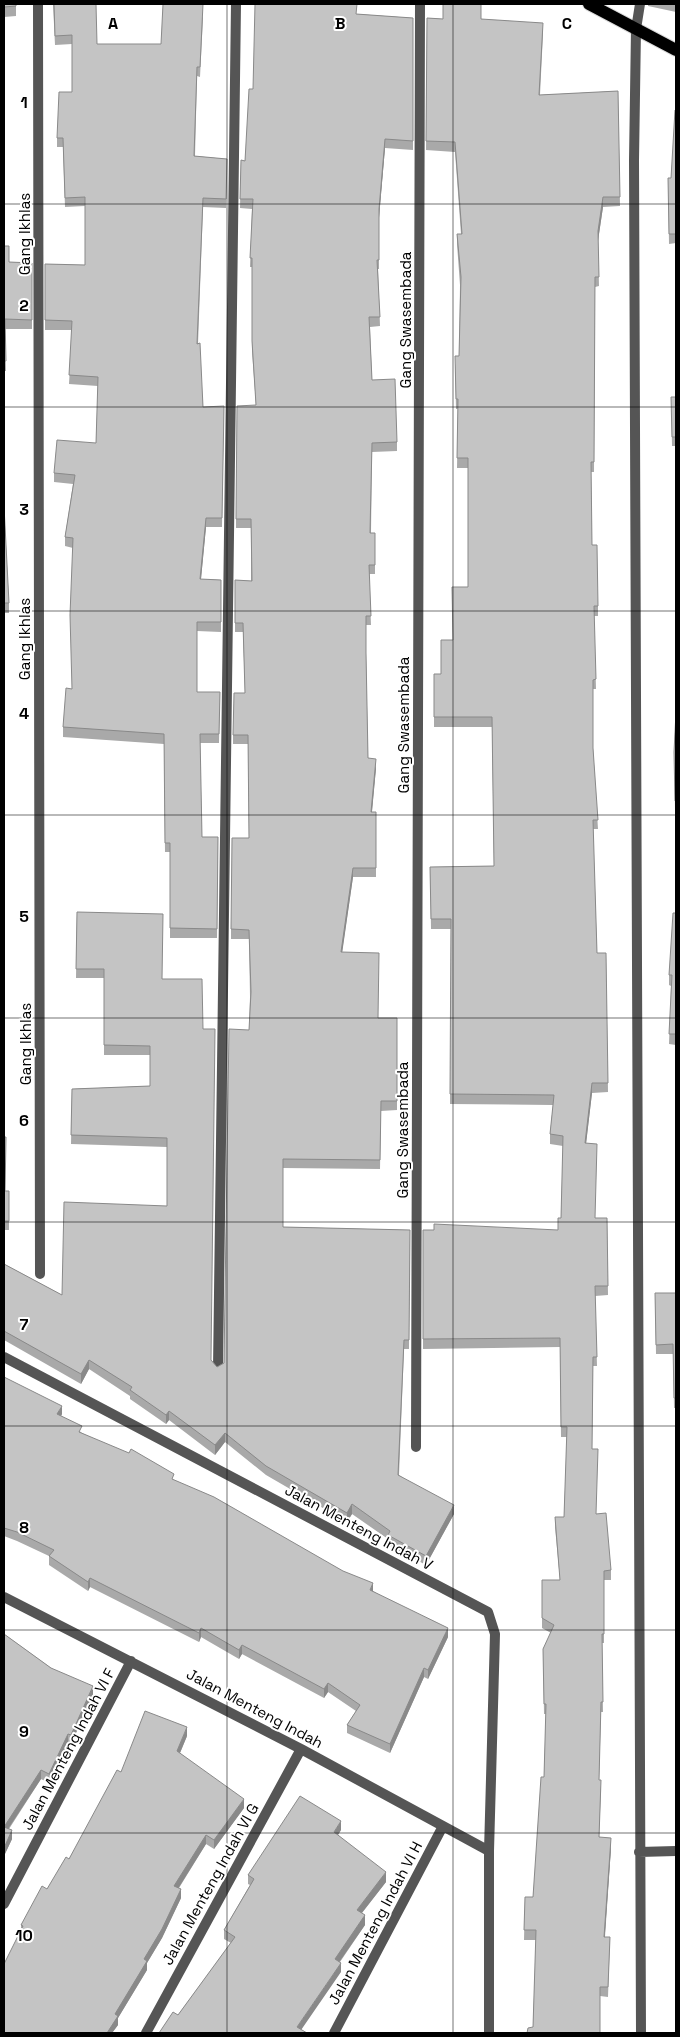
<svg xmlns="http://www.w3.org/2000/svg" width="680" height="2037" font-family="'Space Grotesk',sans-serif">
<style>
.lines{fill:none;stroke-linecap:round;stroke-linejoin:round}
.primary-casing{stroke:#dbdbdb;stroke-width:14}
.street{stroke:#555;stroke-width:10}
.primary{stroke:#000;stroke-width:12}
.wall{fill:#a9a9a9}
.shaded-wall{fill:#898989}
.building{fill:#c4c4c4;stroke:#898989}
.grid{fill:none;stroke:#000;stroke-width:1;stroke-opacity:0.55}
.labels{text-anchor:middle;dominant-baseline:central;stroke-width:4;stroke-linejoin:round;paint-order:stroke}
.street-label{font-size:15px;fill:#000;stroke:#fff}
.grid-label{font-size:16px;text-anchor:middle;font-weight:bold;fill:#000;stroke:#fff;stroke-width:4;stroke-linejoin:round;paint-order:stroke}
</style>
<rect width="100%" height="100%" fill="#fff"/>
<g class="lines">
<!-- primary casing -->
<g class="primary-casing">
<path id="primary" d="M589 4 676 50"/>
</g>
<!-- street -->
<path class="street" d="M38 4 40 1274
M640 4 636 29 634 160 641 2033
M4 1357 488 1612 495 1634 489 1851V2033
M218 1369 236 4
M416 1447 420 4
M4 1597 301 1749 489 1851
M639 1852 676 1851
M4 1904 131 1661
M146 2033 301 1749
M334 2033 443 1826"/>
<!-- primary -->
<use href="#primary" class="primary"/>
</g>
<!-- wall -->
<path class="wall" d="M4 4H16V16L4 17Z
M53 4 97 44H161L203 17 200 77 197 76 195 156 227 159 226 208 203 207 198 344 203 407 224 406 222 527H206L201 579 221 580V632L197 631V692H220L219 743H200L202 837H218L217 938H170V852H165L164 744 63 737V727L72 689 73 548 65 546V537L73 484 54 482V473L96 443 98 386 69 384 72 330H45V264L85 265V206L65 207 63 147H57V138L72 92V44L55 45Z
M648 4H676V12L648 6Z
M357 14 413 18V150L385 148 379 217V269H378L380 326 370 327 372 380 397 442V451L372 452 371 533H375V574H369L371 625H366V653L368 758 376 768 372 812H376V877H353L342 952 378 1018H397V1110L381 1111 380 1169 283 1168V1227L410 1230 409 1349H404L399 1475 454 1514 426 1565 388 1545V1539L352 1514 347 1522 266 1475 225 1442 215 1455 169 1420 166 1424 130 1399V1396L89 1369 81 1384 4 1340V1264L62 1295 167 1206V1147L71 1144 72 1089 150 1086V1055H104V978H76L77 912 162 979 211 1360 217 1367 224 1363 249 1030 250 997 249 939H231V929L249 838 248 744H233V735L245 693 243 632H235V580L251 581V528H236V519L256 405 252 351V267H250L252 209 240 208 241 160 245 161 253 89Z
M427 18 443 19H481L543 33 540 95 618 91 620 206 603 207 598 240 599 286 595 287 594 472H591L592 545 598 606V616H594L596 689H593V748L598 829H593L597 953H606L608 1092 592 1093 586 1143 595 1218H607L608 1295 595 1296 597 1366H593L592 1449 596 1514 611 1570V1580H604V1643H602L603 1712H601L599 1780 601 1790 599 1837 611 1848 605 1937H610L608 1997 600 1996 533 2027 536 1940H524L525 1897H533L544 1777 546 1714H544L543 1649 551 1633 542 1628V1580H560L555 1527V1517H564L567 1437H561L560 1347 423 1349V1230H558L561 1218 563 1146 550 1144V1134L553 1105 450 1104 451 929H431L430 867 494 866 492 727H434V674H441L453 640 468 587V468H457L458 409H456L455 366 459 356 460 285 457 244V234H461L455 152 426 150Z
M676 110V243L669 244 668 178H671Z
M4 246 9 262 32 263V329H5L6 371H4Z
M676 281V446H672L671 397H676Z
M4 506 9 603V613H4Z
M676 712V811H675L674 752Z
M676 913V1045L669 1044 671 986 669 985V975Z
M4 1137 5 1191H9V1230H4Z
M655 1293H676V1408H674L673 1354H656Z
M4 1377 62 1414 61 1416 82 1433 174 1480 373 1591 448 1637 428 1679 424 1677 390 1753 347 1733V1725L356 1711 328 1692 324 1698 242 1654 239 1659 201 1637 199 1642 90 1587 88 1591 49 1565V1556L17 1541 4 1536Z
M4 1634 51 1668 93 1695 71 1744 68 1743 49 1783 41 1779 9 1829 12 1839 4 1856Z
M187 1736 180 1753 244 1808 214 1849 206 1844 179 1888 181 1898 162 1938 147 1963V1970L118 2018V2025L112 2033H4L21 1931V1925L69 1859 121 1772Z
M341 1830 338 1835 386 1882 362 1913 365 1925 340 1962 341 1972 178 2015 231 1943 224 1939V1930L250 1885 248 1884V1875Z"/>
<!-- shaded-wall -->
<path class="shaded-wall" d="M385 139V148L379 218V209Z
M603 197V207L598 241V231Z
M206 518V527L200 589V579Z
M376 759V768L371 821V812Z
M353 868V877L341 961V952Z
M592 1083V1093L585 1153V1143Z
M89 1360V1369L81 1384V1374Z
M62 1406V1414L57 1423V1414Z
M169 1411V1420L166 1424V1415Z
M225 1433V1442L215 1455V1445Z
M352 1504V1514L347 1522V1513Z
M454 1505V1514L426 1565V1556Z
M90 1578V1587L88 1591V1582Z
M373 1583V1592L370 1590Z
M201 1628V1637L199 1642V1633Z
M448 1628V1637L428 1679V1670Z
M242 1645V1654L239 1659V1650Z
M424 1668V1677L390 1753V1744Z
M328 1683V1692L324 1698V1689Z
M93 1686V1695L71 1744V1735Z
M187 1727V1736L177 1760V1751Z
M68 1734V1743L49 1783V1774Z
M41 1770V1779L4 1835V1827Z
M244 1799V1808L214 1849V1840Z
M341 1821V1830L334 1841V1832Z
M12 1830V1839L4 1856V1848Z
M206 1835V1844L174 1895V1886Z
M611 1838V1848L604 1947V1937Z
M386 1872V1882L357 1919V1910Z
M181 1889V1898L162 1938 147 1963V1970L118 2018V2025L112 2033H107L115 2014Z
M365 1915V1925L335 1968V1959Z
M341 1963V1972L299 2033 297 2027Z"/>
<!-- building -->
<path class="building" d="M4 4H16V6L4 7Z
M54 4H96L97 44H161L163 4H203L200 67H197L194 156 227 159 226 199 203 198 197 344 200 343 203 407 224 406 222 518H206L200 579 221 580V622H197V692H220L219 734H200L202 837H218L217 929 170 928V843H165L164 734 63 727 66 688 72 689 70 615 73 538 65 537 75 475 54 473 57 440 96 443 98 377 69 375 72 321 45 320V264L85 265V197L65 198 63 138H57L59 92H72V35L55 36Z
M255 4H357L356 14 413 18V141L385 139 379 209V260H377L380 317H369L372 380 395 379 397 442 372 443 370 533H375V565H369L371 616H366V653L368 758 376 759 371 812H376V868H353L341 952 379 953 378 1018H397V1101H381L380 1160 283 1159V1227L410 1230 409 1340H404L398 1475 454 1505 426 1556 388 1535 390 1531 352 1504 347 1513 266 1466 225 1433 215 1445 169 1411 166 1415 130 1390 132 1387 89 1360 81 1374 4 1331V1264L62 1295 64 1202 167 1206V1138L71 1135 72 1089 150 1086V1046L104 1045V969H76L77 912 163 914 162 979H202L203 1029H215L211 1360 217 1367 224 1363 229 1029 249 1030 251 992 249 930 231 929 232 838H249L248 735H233L234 693H245L243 623H235V580L252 581 251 519H236L237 406 256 405 252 341V258H250L253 199H240L241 160 245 161 249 89H253Z
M443 4H481V19L543 23 539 95 618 91 620 197H603L598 231 599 277H595L594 462H591L592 545H597L598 606H594L596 679 593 680V748L598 820H593L597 953H606L608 1083H592L585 1143 597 1144 595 1218H607L608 1286H595L597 1357H593L592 1449H598L596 1514 606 1513 611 1570 604 1571V1634H602L603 1702H601L599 1780H601L599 1837 611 1838 604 1937H610L608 1987H600V2033H527L528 2028 533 2027 536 1930H524L525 1897H533L541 1777H544L546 1704H544L543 1649 554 1625 542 1618V1580H560L555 1517H564L567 1427H561L560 1338 423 1339V1230H434V1224L558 1230V1218H561L563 1136 550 1134 554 1095 450 1094 451 919H431L430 867 494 866 492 717H434V674H441V640H453L452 587H468V458H457L458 399H456L455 356H459L461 277 457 234H462L455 142 426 141 427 18 443 19Z
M675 110H676V234H669L668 178H671Z
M4 246H9V262L32 263V320L5 319 6 361H4Z
M676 281V437H672L671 397H676Z
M4 506 9 603H4Z
M676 712V801H675L674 752Z
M673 913H676V1034H669L672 975H669Z
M4 1137H6L5 1191H9V1221H4Z
M655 1293H676V1398H674L673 1344 656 1345Z
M4 1377 62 1406 57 1414 82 1426 79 1432 129 1453 131 1449 174 1474 172 1479 214 1497 343 1571 373 1583 370 1590 448 1628 428 1670 424 1668 390 1744 347 1725 360 1705 328 1683 324 1689 242 1645 239 1650 201 1628 199 1633 90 1578 88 1582 49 1556 54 1550 17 1532 4 1528Z
M4 1634 51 1668 93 1686 71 1735 68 1734 49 1774 41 1770 4 1827 12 1830 4 1848Z
M145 1711 187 1727 177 1751 244 1799 214 1840 206 1835 174 1886 181 1889 162 1929 144 1959 147 1961 115 2014 118 2016 107 2033H4V1964L23 1926 21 1925 42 1886 47 1889 66 1857 69 1859 117 1770 121 1772Z
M300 1796 341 1821 334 1832 386 1872 357 1910 365 1915 335 1959 341 1963 297 2027 307 2033H159L173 2012 178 2015 235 1937 224 1930 254 1879 248 1875Z"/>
<!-- grid -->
<path class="grid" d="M227 4V2033M453 4V2033M4 204H676M4 407H676M4 611H676M4 815H676M4 1018H676M4 1222H676M4 1426H676M4 1630H676M4 1833H676"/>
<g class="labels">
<!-- street labels -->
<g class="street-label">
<text transform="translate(24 234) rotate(-90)">Gang Ikhlas</text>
<text transform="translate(405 320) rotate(-90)">Gang Swasembada</text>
<text transform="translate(24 639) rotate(-90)">Gang Ikhlas</text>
<text transform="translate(403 725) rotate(-90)">Gang Swasembada</text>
<text transform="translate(25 1044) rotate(-90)">Gang Ikhlas</text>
<text transform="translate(402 1130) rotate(-90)">Gang Swasembada</text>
<text transform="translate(359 1527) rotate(28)">Jalan Menteng Indah V</text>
<text transform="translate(255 1708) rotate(28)">Jalan Menteng Indah</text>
<text transform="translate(68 1749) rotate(-62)">Jalan Menteng Indah VI F</text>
<text transform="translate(210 1884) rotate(-61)">Jalan Menteng Indah VI G</text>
<text transform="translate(375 1923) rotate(-62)">Jalan Menteng Indah VI H</text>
</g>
</g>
<g class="grid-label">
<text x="113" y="29">A</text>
<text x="340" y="29">B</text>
<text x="567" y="29">C</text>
<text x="24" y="108">1</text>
<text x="24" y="311">2</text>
<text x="24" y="515">3</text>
<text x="24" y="719">4</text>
<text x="24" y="922">5</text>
<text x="24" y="1126">6</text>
<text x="24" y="1330">7</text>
<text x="24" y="1533">8</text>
<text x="24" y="1737">9</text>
<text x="24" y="1941">10</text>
</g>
<!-- border -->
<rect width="680" height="2037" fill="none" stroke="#000000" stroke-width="10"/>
</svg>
